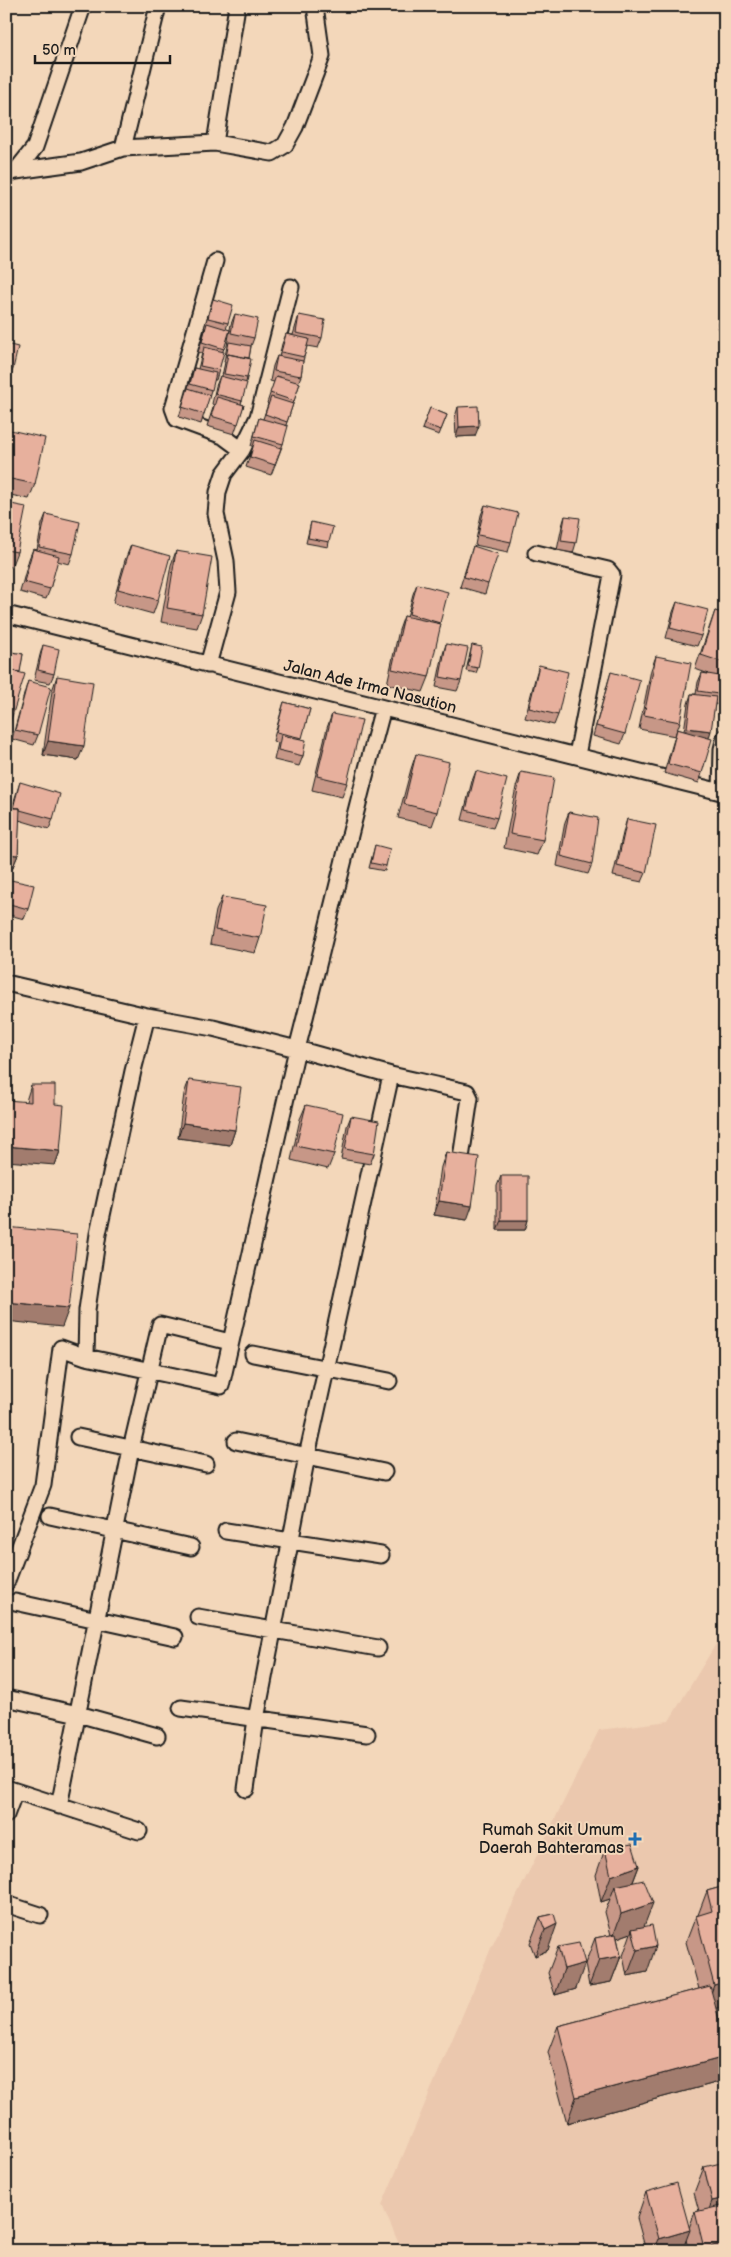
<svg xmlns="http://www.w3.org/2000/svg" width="731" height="2257" font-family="'Balsamiq Sans',sans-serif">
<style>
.built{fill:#ebc8ae}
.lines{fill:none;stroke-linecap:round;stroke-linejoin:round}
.street-casing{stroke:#1c1c1c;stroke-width:19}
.street{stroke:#f3d7ba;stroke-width:15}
.wall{fill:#c79787;stroke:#1c1c1c}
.shaded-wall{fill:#a27b6e;stroke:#1c1c1c}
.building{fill:#e7b09d;stroke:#1c1c1c}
.poi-dot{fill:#1f6fb2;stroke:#f3d7ba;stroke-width:2}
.labels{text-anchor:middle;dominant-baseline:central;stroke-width:4;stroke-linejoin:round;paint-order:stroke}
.street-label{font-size:16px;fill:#1c1c1c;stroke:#f3d7ba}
.poi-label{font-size:16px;fill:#1c1c1c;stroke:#f3d7ba;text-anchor:end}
</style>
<rect width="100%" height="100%" fill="#f3d7ba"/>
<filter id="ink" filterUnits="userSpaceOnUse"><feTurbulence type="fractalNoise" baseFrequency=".02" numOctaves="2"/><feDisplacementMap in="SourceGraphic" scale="10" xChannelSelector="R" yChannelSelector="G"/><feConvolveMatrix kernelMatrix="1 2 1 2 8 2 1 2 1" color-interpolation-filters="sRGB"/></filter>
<g filter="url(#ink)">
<!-- built -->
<path class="built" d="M725 1629V2251H402L382 2205 491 1948 599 1730 669 1721Z"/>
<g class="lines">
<!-- street casing -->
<g class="street-casing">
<path id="street" d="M215 143 237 6
M123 148 158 6
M16 171 81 162 123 148 215 143 272 153 285 145 295 127 322 56 315 6
M13 172 16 171 35 147 83 6
M215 261 173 408 177 419 223 436 242 450
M536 553 608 570 612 575 577 755
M6 614 725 793
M208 665 228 592 226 561 216 514 218 492 224 474 242 450 258 417 291 287
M721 792 722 749 725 737
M6 983 147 1016 213 1028 297 1049C326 936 352 821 383 708
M253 1354 389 1381
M86 1357 221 1386 297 1049 391 1075 467 1092 470 1098 461 1158
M78 1437 206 1464
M236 1441 384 1472
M50 1516 191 1547
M226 1531 381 1555
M6 1583 43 1485 61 1348 86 1357 87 1310 98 1234 133 1071 147 1016
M15 1602 175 1637
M198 1617 378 1648
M6 1698 78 1714 157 1736
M181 1708 367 1734
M6 1788 139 1831
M246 1789 256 1719 307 1456 391 1075
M59 1806 131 1449 160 1325 230 1342
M6 1815 15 1791
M6 1904 40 1915"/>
</g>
<!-- street -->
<use href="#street" class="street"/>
</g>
<!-- wall -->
<path class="wall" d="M725 238V267L717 265Z
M213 299 228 323 226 329 230 330 223 351 219 370 216 380H214L201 424 179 417 194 368 198 369 202 353 198 352 206 328H204Z
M725 306V331L717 328Z
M235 314 254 338 251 346 249 358 247 378 241 404 244 405 234 434 207 426 214 405 212 404 216 386 220 376H222L225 362H224L231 324Z
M299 315 322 338 318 348 307 346 303 361 301 376 298 383H300L286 425 283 444 271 475 246 467 253 446H251L256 428 259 418 263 419 268 404 267 403 274 382 270 381 273 366 277 356 279 357 282 344 286 334 293 335Z
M6 344 13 369 9 379 6 378Z
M458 407 475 436 456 437 455 417Z
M430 408 447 415 439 435 422 429Z
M6 429 35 484 29 499 6 494Z
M6 503 17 552 11 567 6 566Z
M485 505 511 542 508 552 475 545 481 515Z
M46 514 73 554 69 564 57 561 50 589 46 599 20 592 29 559 33 549 37 550 42 524Z
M565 516 576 543 573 553 557 550 562 526Z
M311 522 329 542 328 547 306 543Z
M131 545 158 600 153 614 113 603 125 560Z
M473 546 488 584 485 594 460 587Z
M176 551 202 614 197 628 161 622 171 565Z
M417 584 440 623 429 677 423 692 387 684 399 630 404 616 407 617 413 594Z
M677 602 701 636 697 646 666 638 673 612Z
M715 611 725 614V668L722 676 725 695 721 705 715 704 702 773 699 783 664 773 677 729 684 731 688 704 691 694H696L698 682 702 673 709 674 695 669Z
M446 644 461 681 457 691 436 687 443 654Z
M43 645 54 674 50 683 34 680 40 655Z
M472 645 478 668 476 673 466 671Z
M6 651 23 654 10 723 7 733Z
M656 656 680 722 675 736 639 729 651 670Z
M539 665 558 715 554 725 525 718 536 675Z
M611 672 625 734 621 744 593 736 608 682Z
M57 676 78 760 43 755 52 691Z
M28 681 38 735 34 745 12 739 25 691Z
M284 702 310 709 301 739 303 756 299 766 274 760 278 743 273 741 281 712Z
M332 714 347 783 342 797 312 790 327 728Z
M416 754 437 812 432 826 398 818 411 769Z
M476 771 497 818 493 828 462 820 472 781Z
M521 772 543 840 537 855 504 848 516 787Z
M20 782 53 819 49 829 19 820 18 855 12 869V807Z
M569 812 592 864 588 874 557 866 565 822Z
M627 819 646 873 642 882 613 876 624 829Z
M375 845 386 866 385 871 369 868Z
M6 879 28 909 24 919 6 914Z
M222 897 260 938 255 953 210 944 216 911Z
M189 1080 235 1130 230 1145 178 1138 184 1094Z
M31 1085 55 1104 60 1151 55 1165 26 1101Z
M306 1105 334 1154 328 1169 291 1160 300 1119Z
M351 1116 374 1154 370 1164 341 1159 347 1126Z
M446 1152 467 1220 434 1215 441 1167Z
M501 1176 528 1220 525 1230H497V1186Z
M605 1849 639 1866 633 1882 644 1927 647 1972 627 1976 623 1956 631 1933 617 1938 621 1956 611 1982 589 1986 585 1964 595 1938 611 1935 605 1912 610 1899 601 1902 596 1875Z
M725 1886V2006L716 2008 725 2042V2067L719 2082 567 2123 548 2052 558 2026 699 1989 686 1942 696 1916 698 1915 707 1891Z
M554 1914 548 1950 535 1956 530 1943 540 1917Z
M558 1947 576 1989 555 1995 548 1973Z
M725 2072V2090L722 2079Z
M704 2167 725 2251H689L686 2240 682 2251H646L637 2218 646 2192 689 2228 695 2212 699 2211 694 2193Z"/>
<!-- shaded-wall -->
<path class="shaded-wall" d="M583 6H618L617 8 583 7Z
M628 6H653L627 8Z
M479 426 475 436 456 437 459 427Z
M687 728 711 731 708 741 683 737Z
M48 741 84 746 78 760 43 755Z
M6 854 18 855 12 869H6Z
M183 1123 235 1130 230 1145 178 1138Z
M6 1146 60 1151 55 1165 6 1161Z
M439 1201 472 1206 467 1220 434 1215Z
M501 1220H528L525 1230H497Z
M6 1302 69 1308 62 1327 6 1321Z
M639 1866 629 1892 615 1886 610 1899 601 1902 611 1876Z
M653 1903 643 1929H632L631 1933 612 1940 621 1914Z
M557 1924 548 1950 535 1956 545 1930Z
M656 1946 647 1972 627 1976 637 1950Z
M621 1956 611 1982 589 1986 599 1960Z
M585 1963 576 1989 555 1995 564 1969Z
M725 1982V2006L705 2011 714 1985Z
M725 2057V2067L719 2082 567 2123 576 2097Z
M725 2198V2222L703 2227 712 2201Z
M690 2230 682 2251H654L659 2239Z
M725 2243V2251H703L704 2248Z"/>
<!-- building -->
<path class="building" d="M725 241V256L721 255Z
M213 299 233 305 228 323 208 318Z
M725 306V319L721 318Z
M235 314 258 319 254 338 231 333Z
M299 315 325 320 322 338 296 333Z
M207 323 230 330 224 349 202 342Z
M286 334 309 339 304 357 281 352Z
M229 342 251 346 249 358 228 354 227 357H226Z
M6 344 18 347 13 369 6 367Z
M204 347 224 352 219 370 200 366Z
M228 354 251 359 247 378 224 374Z
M277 356 303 361 301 376 274 371Z
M194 368 216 373 212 390 190 384Z
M220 376 247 383 242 401 215 394Z
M276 376 300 383 294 401 270 393Z
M188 388 210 395 204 414 182 407Z
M217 397 244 405 238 424 211 416Z
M271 397 293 404 287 422 265 414Z
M478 406 479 426 459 427 458 407Z
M430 408 447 415 441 430 424 424Z
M259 418 288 426 283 444 254 436Z
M6 429 45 438 35 484 6 478Z
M255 440 281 448 275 465 250 457Z
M6 503 26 507 17 552 6 550Z
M485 505 518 513 511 542 478 535Z
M46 514 80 522 73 554 39 547Z
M565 516 580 518 576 543 561 541Z
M311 522 333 527 329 542 308 538Z
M131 545 170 556 158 600 118 589Z
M473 546 498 554 488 584 464 577Z
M33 549 59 556 50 589 24 582Z
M176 551 212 557 202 614 167 608Z
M417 584 448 592 440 623 409 614Z
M677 602 708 610 701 636 670 628Z
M715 611 725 614V663L701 655Z
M404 616 441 624 429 677 392 669Z
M446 644 468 648 461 681 440 677Z
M43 645 59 649 54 674 38 670Z
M472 645 482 647 478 668 468 666Z
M6 651 23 654 20 672 6 669Z
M656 656 691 663 680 722 644 715Z
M539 665 568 672 558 715 529 708Z
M6 669 25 674 10 723 6 721Z
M611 672 640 680 625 734 596 726Z
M702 673 725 677V695L698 691Z
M57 676 93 682 84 746 48 741Z
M28 681 51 687 38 735 15 730Z
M691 694 716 697 711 731 687 728Z
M284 702 310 709 302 738 276 732Z
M332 714 362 720 347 783 317 776Z
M677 729 712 739 702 773 668 764Z
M281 735 306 740 303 756 278 750Z
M416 754 449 762 437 812 404 804Z
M476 771 507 779 497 818 466 810Z
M521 772 554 778 543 840 510 834Z
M20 782 60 794 53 819 20 810V808H13Z
M6 807 20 808 18 855 6 854Z
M569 812 598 818 592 864 561 856Z
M627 819 656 825 646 873 617 866Z
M375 845 390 849 386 866 371 863Z
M6 879 34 885 28 909 6 903Z
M222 897 267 905 260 938 215 930Z
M189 1080 241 1087 235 1130 183 1123Z
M31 1085H55V1104L64 1105 60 1151 6 1146V1100L31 1102Z
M306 1105 343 1113 334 1154 296 1146Z
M351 1116 379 1121 374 1154 345 1149Z
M446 1152 479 1157 472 1206 439 1201Z
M501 1176H528V1220H501Z
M6 1227 77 1234 69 1308 6 1302Z
M632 1844 639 1866 611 1876 605 1849Z
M644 1880 653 1903 621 1914 615 1886Z
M725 1886V1982L714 1985 696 1916 712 1911 707 1891Z
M554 1914 557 1924 545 1930 540 1917Z
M652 1925 656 1946 637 1950 632 1929Z
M616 1934 621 1956 599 1960 595 1938Z
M579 1943 585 1963 564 1969 558 1947Z
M710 1986 725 2042V2057L576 2097 558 2026Z
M725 2162V2198L712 2201 704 2167Z
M677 2183 690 2230 659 2239 646 2192Z
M725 2205V2243L704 2248 695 2212Z"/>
</g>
<!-- markers -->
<path class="poi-dot" d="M632.5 1831.5h5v5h5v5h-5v5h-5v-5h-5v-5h5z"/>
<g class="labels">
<!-- street labels -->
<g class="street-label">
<text transform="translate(370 687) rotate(14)">Jalan Ade Irma Nasution</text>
</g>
<!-- poi labels -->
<g class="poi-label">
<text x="624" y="1830">Rumah Sakit Umum<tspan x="624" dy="18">Daerah Bahteramas</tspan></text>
</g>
</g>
<!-- margin -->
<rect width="731" height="2257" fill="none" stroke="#f3d7ba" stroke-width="25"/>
<rect x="12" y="12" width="706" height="2232" fill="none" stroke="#1c1c1c" stroke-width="2" filter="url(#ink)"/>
<!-- scale -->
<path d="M35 55v8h135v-8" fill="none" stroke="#1c1c1c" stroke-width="2.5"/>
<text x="42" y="55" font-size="15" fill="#1c1c1c" stroke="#f3d7ba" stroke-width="4" paint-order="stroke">50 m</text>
</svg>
